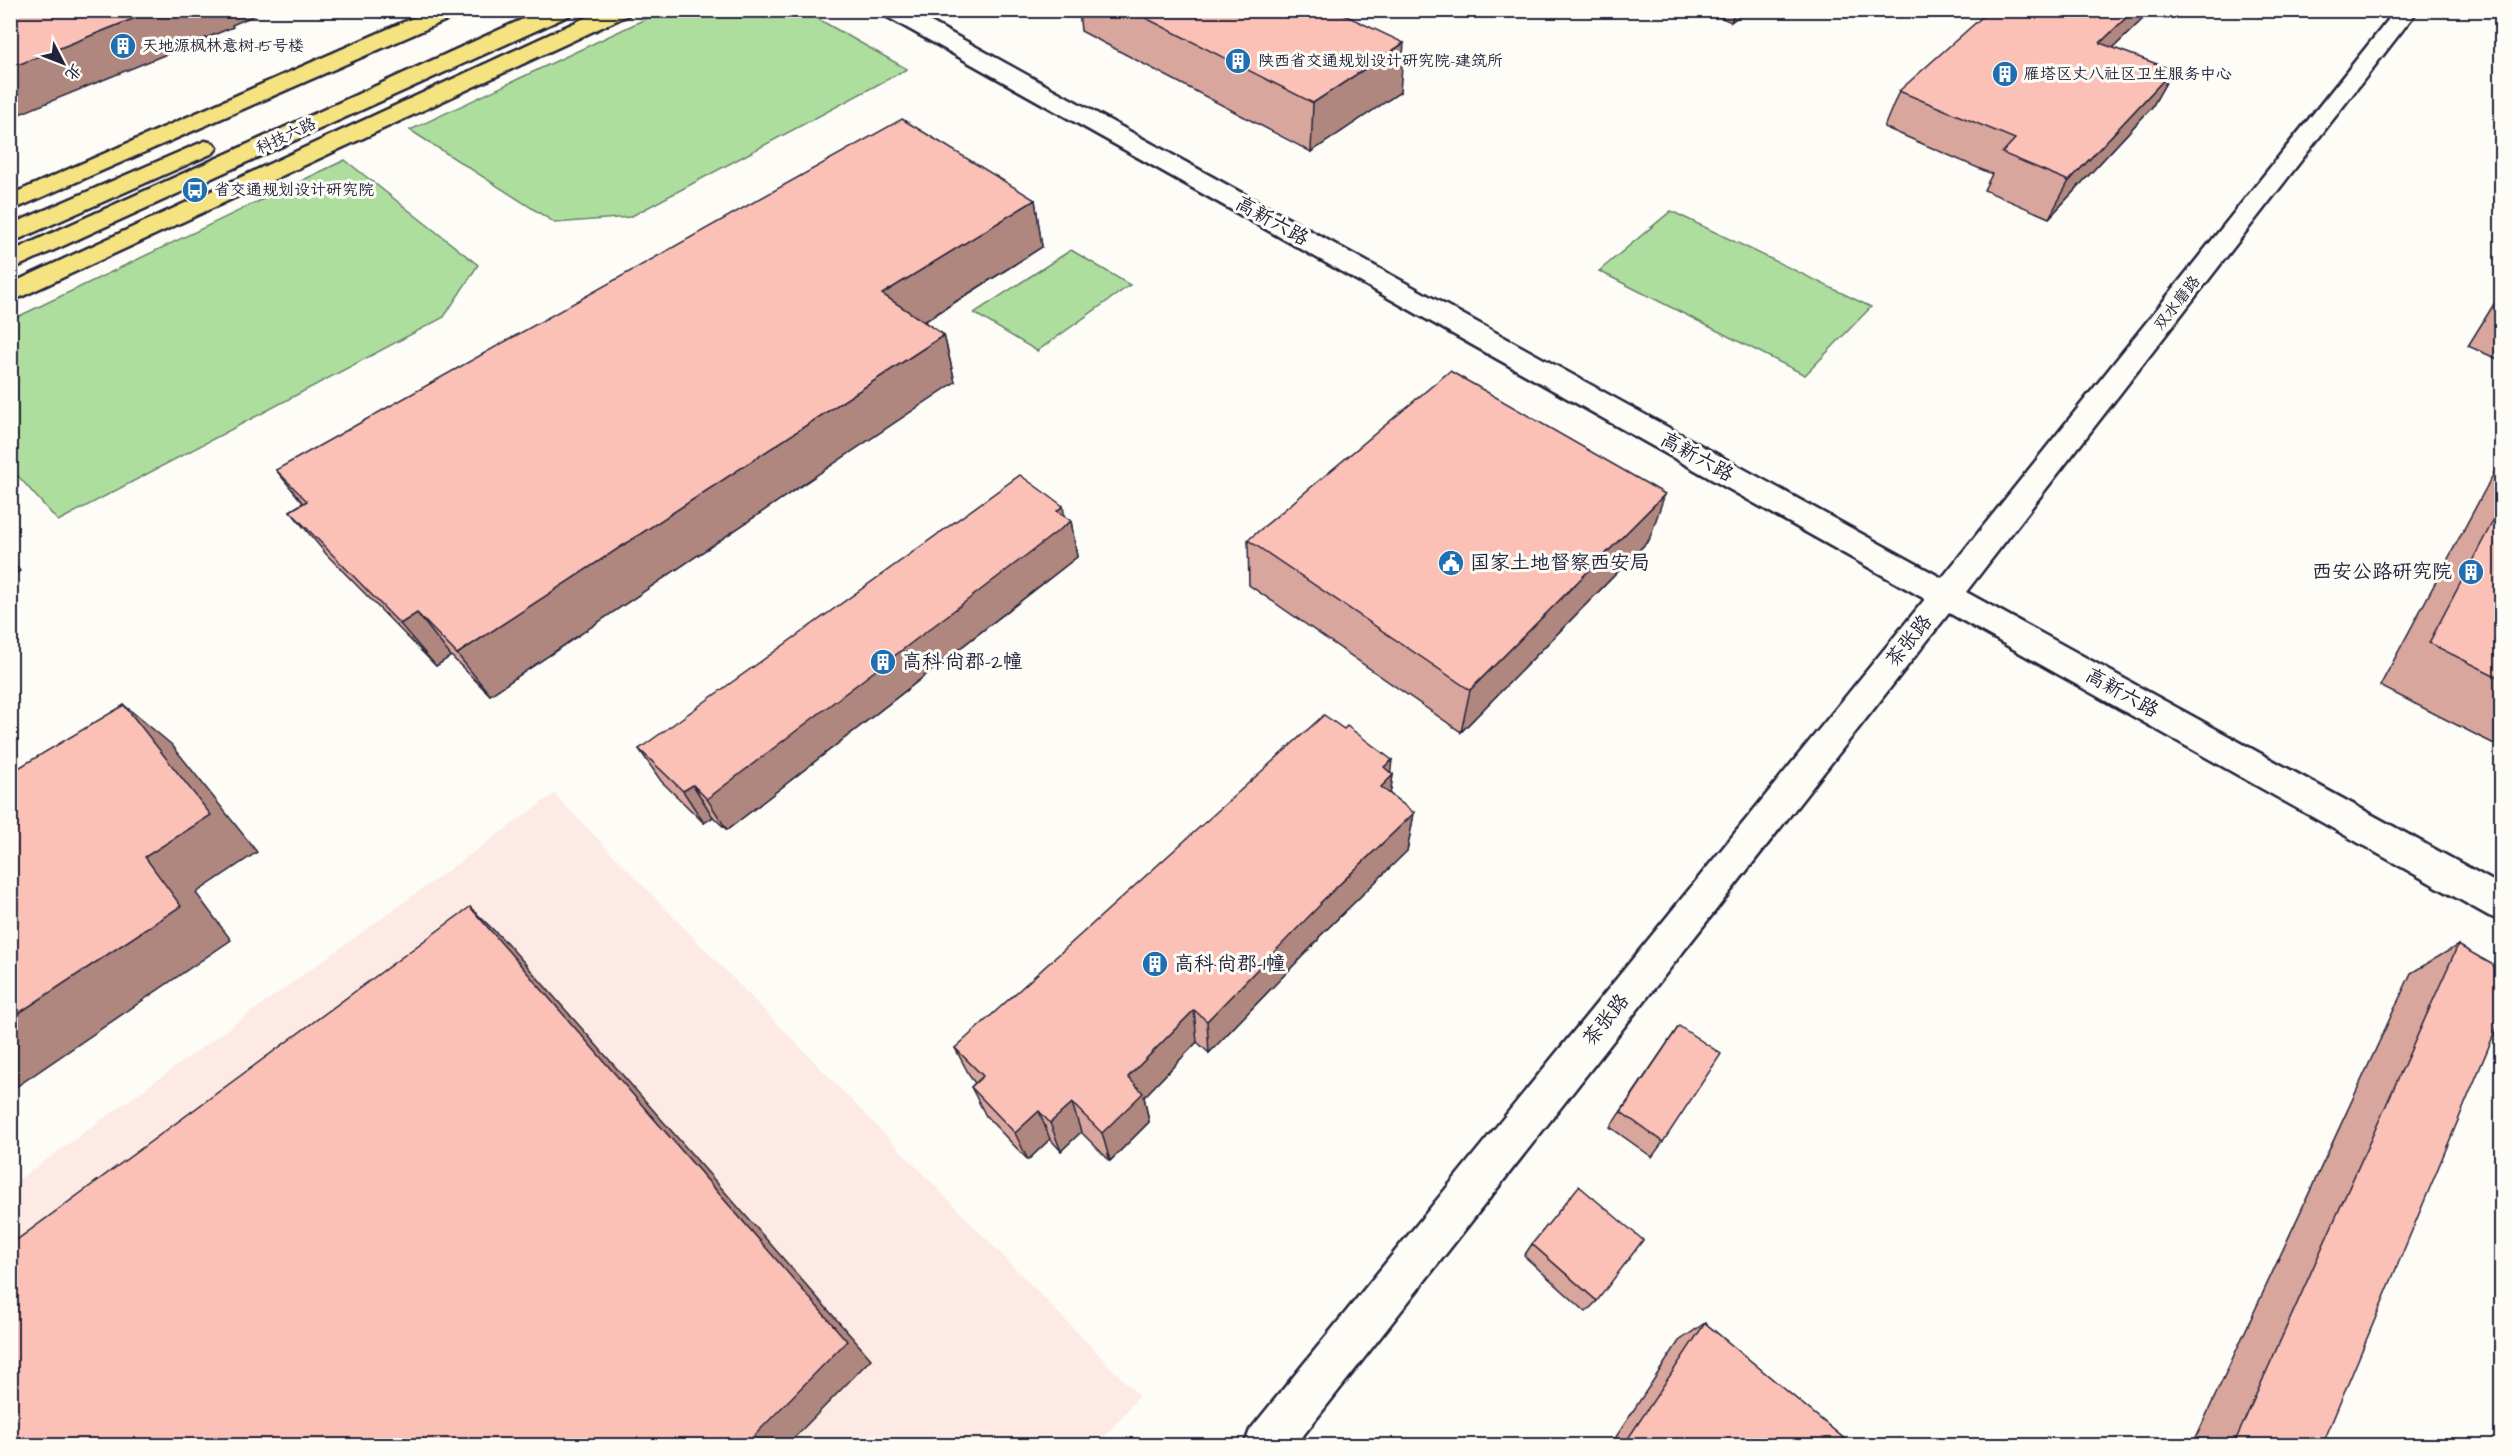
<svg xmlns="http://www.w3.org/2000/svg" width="2512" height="1456" font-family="'Architects Daughter','LXGW WenKai TC',sans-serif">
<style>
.built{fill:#fdeae4}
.green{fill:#adde9e;stroke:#68806c;stroke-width:1.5}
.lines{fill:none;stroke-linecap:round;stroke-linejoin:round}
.minor-casing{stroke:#22223b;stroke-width:5}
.major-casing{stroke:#22223b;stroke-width:5}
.minor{fill:#fdfcf7;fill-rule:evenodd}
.major{fill:#f5e381;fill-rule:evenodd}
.wall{fill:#d9a69d;stroke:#22223b;stroke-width:1.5}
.shaded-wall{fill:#b0877f;stroke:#22223b;stroke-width:1.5}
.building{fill:#fcc1b6;stroke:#22223b;stroke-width:1.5}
.labels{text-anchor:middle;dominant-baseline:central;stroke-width:6;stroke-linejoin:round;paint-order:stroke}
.far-poi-label{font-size:16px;fill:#22223b;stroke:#fdfcf7;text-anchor:start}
.far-street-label{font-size:16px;fill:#22223b;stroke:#fdfcf7}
.street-label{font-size:20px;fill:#22223b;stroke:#fdfcf7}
.poi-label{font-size:20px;fill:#22223b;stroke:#fdfcf7;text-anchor:start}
</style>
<rect width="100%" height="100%" fill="#fdfcf7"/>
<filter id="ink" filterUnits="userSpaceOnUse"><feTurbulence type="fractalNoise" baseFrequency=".0167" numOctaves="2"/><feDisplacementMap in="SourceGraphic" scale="12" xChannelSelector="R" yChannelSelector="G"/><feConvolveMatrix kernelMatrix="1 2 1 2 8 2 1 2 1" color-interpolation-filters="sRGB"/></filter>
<g filter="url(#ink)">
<!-- built -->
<path class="built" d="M554 794 1139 1396 1097 1446 11 1445 10 1186Z"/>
<!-- green -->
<path class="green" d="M804 11 907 69 630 217 555 223 410 130 660 12Z
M345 160 478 265 444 317 58 521 11 468V320Z
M1671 211 1871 307 1805 375 1599 271Z
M1071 250 1130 285 1037 351 974 313Z"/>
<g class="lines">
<!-- minor casing -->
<g class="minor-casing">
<path id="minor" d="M882 10H909L1942 578 2396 10H2418L1966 592 2502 886V921L2489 916 1949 613 1295 1446H1244L1250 1430 1925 599 884 15Z"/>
</g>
<!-- major casing -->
<g class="major-casing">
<path id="major" d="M431 10H460L458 15 10 211V195Z
M543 10H572L570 15 10 270V252Z
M602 10H630L628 15 10 302V284Z
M205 141 213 143 217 148 213 153 10 243V225Z"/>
</g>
<!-- minor -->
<use href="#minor" class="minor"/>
<!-- major -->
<use href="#major" class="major"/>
</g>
<!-- wall -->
<path class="wall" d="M1079 10H1334L1400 92 1311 152 1081 31Z
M1704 10H1747L1731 22Z
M2152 10 2113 48 2173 70 2152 107 2049 218 1984 190 1992 174 1884 127 1899 91Z
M1035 200 1042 247 924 322 944 335 955 382 490 695 451 656 436 666 327 555 290 511 303 503 276 470Z
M2502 291V361L2468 346Z
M2502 458V748L2380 686Z
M1065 517 1071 521 1077 557 727 830 713 817 704 823 661 781 639 749Z
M1248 540H1649L1461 732 1249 585Z
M1393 775 1390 794 1414 813 1407 851 1319 937 1318 940 1209 1053 1197 1042 1144 1097 1149 1122 1110 1161 1081 1132 1061 1151 1050 1139 1028 1160 986 1116 971 1087 975 1083 971 1078 955 1048Z
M2458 945 2322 1446H2192L2411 973Z
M1679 1026 1663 1142 1652 1157 1610 1127Z
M1532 1244 1597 1301 1586 1312 1524 1256Z
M1705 1323 1853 1446H1610L1679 1341Z"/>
<!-- shaded-wall -->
<path class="shaded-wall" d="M155 10H267L232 25 233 27 10 118V68Z
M1735 10H1747L1731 22Z
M2134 10H2152L2081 79 2100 43Z
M1404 43 1400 92 1311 152 1313 103Z
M2173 70 2152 107 2049 218 2069 181Z
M1035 200 1042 247 895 340 882 294Z
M944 335 955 382 490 695 457 654Z
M1665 494 1649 540 1461 732 1470 690Z
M1063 506 1066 525 1071 521 1077 557 727 830 707 799Z
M10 559 20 571 10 577Z
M417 613 451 656 436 666 400 624Z
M124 705 172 745 257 852 196 893 231 940 10 1091V1019Z
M1392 760 1390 778 1393 775 1387 815 1376 826 1384 767Z
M693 785 713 817 704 823 683 791Z
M1414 813 1407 851 1319 937 1318 940 1209 1053 1207 1021 1320 903Z
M470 907 507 943 871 1359 786 1446H744Z
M1194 1010 1197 1042 1144 1097 1149 1122 1110 1161 1102 1133 1128 1077Z
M1072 1103 1081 1132 1061 1151 1050 1123Z
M1039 1111 1050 1139 1028 1160 1015 1133Z"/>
<!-- building -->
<path class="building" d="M25 10H155L10 68V16Z
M1130 10H1334L1404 43 1313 103Z
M1990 10H2134L2100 43 2173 70 2069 181 2002 153 2015 139 1899 91Z
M902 119 1035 200 882 294 944 335 457 654 417 613 400 624 290 511 307 501 276 470Z
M1450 371 1665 494 1470 690 1248 540Z
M1020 475 1063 506 1057 511 1071 521 707 799 693 785 683 791 639 749Z
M2502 504V679L2429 643Z
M124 705 211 815 145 857 181 906 10 1019V773Z
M1324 715 1344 729 1347 726 1392 760 1384 767 1393 775 1381 787 1414 813 1320 903 1321 904 1207 1021 1194 1010 1128 1077 1143 1093 1102 1133 1072 1103 1050 1123 1039 1111 1015 1133 971 1087 983 1076 955 1048Z
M470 907 847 1341 744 1446H10V1245Z
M2458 945 2502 970V1015L2322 1446H2233Z
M1679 1026 1721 1054 1663 1142 1621 1112Z
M1579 1186 1643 1240 1597 1301 1532 1244Z
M1705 1323 1853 1446H1623Z"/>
</g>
<!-- icons -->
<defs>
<g id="building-disc" transform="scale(1.35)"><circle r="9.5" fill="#1f6fb2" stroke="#fdfcf7"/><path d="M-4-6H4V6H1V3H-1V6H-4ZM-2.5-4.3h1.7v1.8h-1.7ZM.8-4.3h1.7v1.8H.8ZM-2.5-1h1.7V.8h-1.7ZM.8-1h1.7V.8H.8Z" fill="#fff"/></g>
<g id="bus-disc" transform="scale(1.35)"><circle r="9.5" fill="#1f6fb2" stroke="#fdfcf7"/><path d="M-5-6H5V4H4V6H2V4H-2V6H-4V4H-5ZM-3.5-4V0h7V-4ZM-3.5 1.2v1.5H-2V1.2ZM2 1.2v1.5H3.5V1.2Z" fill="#fff"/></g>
<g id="civic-disc" transform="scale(1.35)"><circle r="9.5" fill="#1f6fb2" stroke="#fdfcf7"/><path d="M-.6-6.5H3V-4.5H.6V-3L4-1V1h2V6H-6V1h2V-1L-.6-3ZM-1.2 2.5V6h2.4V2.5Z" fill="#fff"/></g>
</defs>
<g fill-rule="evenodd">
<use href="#building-disc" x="123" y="46"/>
<use href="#building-disc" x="1238" y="61"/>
<use href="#building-disc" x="2005" y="74"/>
<use href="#bus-disc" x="195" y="190"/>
<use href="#civic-disc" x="1451" y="563"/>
<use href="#building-disc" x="2471" y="572"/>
<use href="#building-disc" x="883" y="662"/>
<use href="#building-disc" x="1155" y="964"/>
</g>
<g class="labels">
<!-- far-poi labels -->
<g class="far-poi-label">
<text x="142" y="46">天地源枫林意树-15号楼</text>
<text x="1258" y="61">陕西省交通规划设计研究院-建筑所</text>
<text x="2024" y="74">雁塔区丈八社区卫生服务中心</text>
<text x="214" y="190">省交通规划设计研究院</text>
</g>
<!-- far-street labels -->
<g class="far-street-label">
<text transform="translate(286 136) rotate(-25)">科技六路</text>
<text transform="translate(2177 303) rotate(-52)">双水磨路</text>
</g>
<!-- street labels -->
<g class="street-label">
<text transform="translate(1272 221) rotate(29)">高新六路</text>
<text transform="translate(1697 457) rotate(29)">高新六路</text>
<text transform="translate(1909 641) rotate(-51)">茶张路</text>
<text transform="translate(2122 693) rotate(29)">高新六路</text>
<text transform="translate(1606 1020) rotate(-51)">茶张路</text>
</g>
<!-- poi labels -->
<g class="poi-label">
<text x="1470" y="563">国家土地督察西安局</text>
<text x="2452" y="572" text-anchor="end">西安公路研究院</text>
<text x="902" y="662">高科·尚郡-2幢</text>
<text x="1174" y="964">高科·尚郡-1幢</text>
</g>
</g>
<!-- margin -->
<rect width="2512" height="1456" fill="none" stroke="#fdfcf7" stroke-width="36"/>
<rect x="18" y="18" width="2476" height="1420" fill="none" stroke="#22223b" stroke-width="2" filter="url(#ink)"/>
<!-- north arrow -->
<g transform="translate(63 63) rotate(132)" stroke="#fdfcf7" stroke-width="4.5" paint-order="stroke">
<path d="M0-4.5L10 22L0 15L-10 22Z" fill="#22223b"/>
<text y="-9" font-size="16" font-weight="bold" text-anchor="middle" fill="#22223b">北</text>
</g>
</svg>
